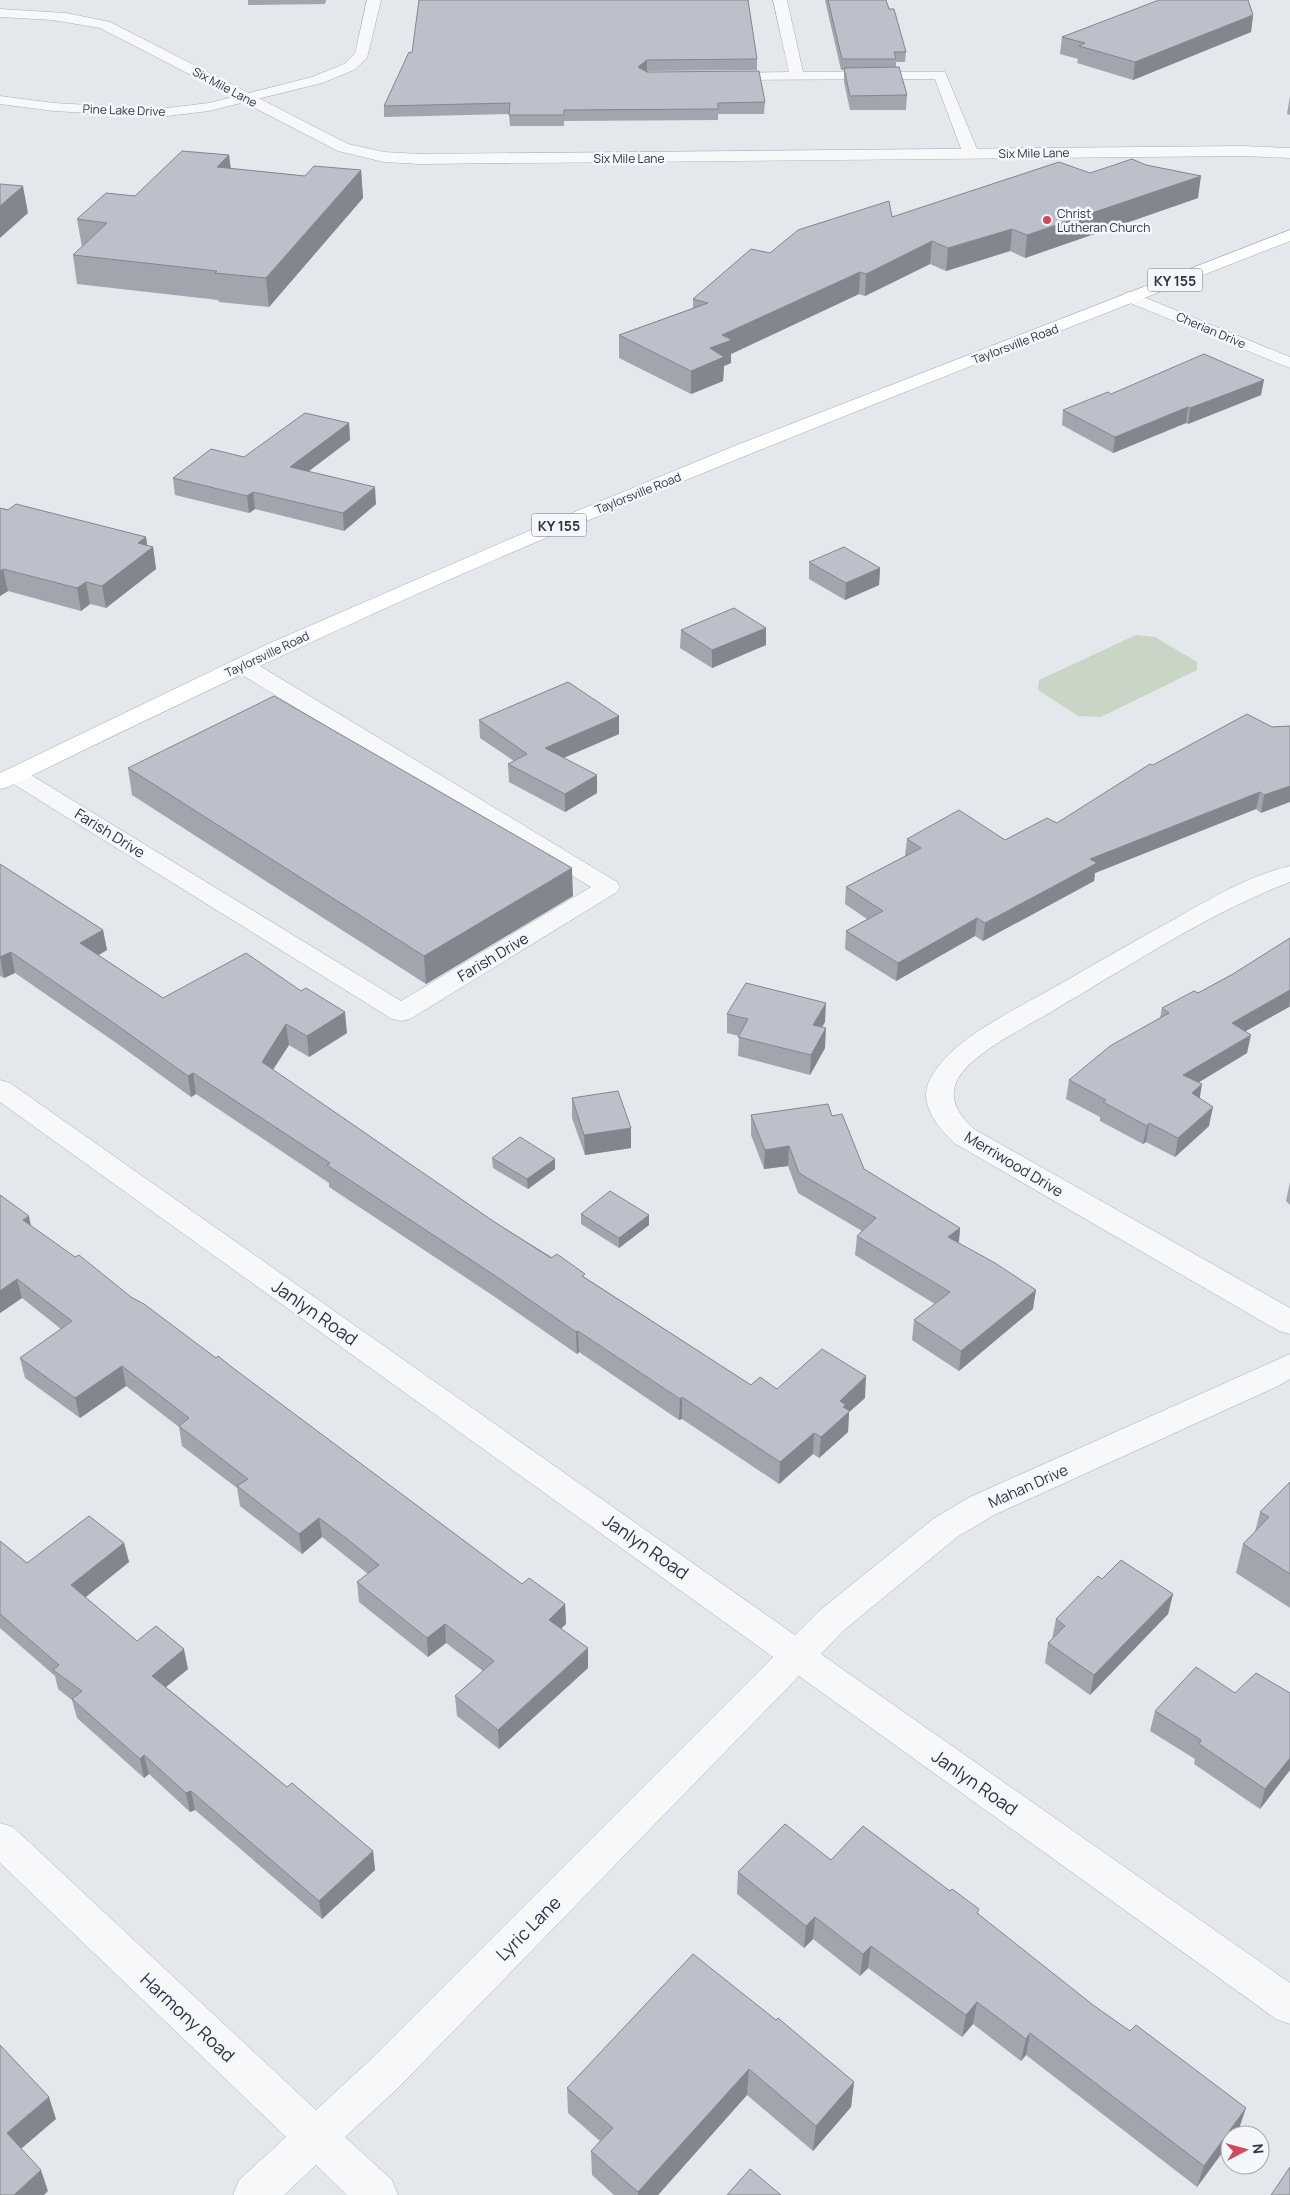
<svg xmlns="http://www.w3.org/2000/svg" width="1290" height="2195" font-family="Manrope,sans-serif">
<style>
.green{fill:#c9d6c5}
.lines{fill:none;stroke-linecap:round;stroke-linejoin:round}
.minor-casing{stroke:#a9aeb7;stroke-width:1}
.tertiary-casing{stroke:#a9aeb7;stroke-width:1}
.primary-casing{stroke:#a3abb8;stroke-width:1}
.minor{fill:#f7f8fa;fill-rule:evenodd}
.tertiary{fill:#f7f8fa;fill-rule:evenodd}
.primary{fill:#fff;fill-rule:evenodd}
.wall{fill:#a1a5ae}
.shaded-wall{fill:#83868d}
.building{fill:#bbc0ca;stroke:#83868d}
.poi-dot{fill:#d1495b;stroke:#f4f6f9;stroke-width:2}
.labels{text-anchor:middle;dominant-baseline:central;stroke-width:5;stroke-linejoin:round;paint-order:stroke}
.far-street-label{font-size:12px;fill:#2b3445;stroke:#f4f6f9}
.far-poi-label{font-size:12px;fill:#2b3445;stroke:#f4f6f9;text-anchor:start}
.shield{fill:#f4f6f9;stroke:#676e7b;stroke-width:1}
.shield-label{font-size:14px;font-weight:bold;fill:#2b3445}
.street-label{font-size:15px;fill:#2b3445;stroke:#f4f6f9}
.near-street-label{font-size:18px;fill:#2b3445;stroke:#f4f6f9}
</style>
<rect width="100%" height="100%" fill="#e4e7ec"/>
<!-- green -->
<path class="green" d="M1136 635 1155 637 1197 662V670L1101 717 1078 716 1038 690 1039 680Z"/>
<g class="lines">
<!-- minor casing -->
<g class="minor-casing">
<path id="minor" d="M367 0H381L367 58 354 70 322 83 209 111 159 117 54 111 0 104V96L54 103 159 109 209 103 312 77 344 64 355 54Z
M773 0H787L803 72H945L979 154 976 157H966L963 154 935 79 718 80 716 77 718 74 723 73 789 72Z
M1131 292 1290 357V368L1125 301 1122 297 1125 293Z
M242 658 250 660 617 882 620 887 617 892 410 1019 401 1021 392 1019 7 780 3 775 7 770 15 768 23 770 401 1001 591 887 234 670 231 665 234 660Z
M1290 866V882C1207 914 1131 965 1054 1010 1028 1026 974 1052 959 1077 946 1098 959 1115 974 1129L1290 1308V1334L1279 1331 954 1143C939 1128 920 1107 928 1084 934 1069 946 1056 958 1046 987 1022 1029 1002 1062 983 1101 960 1140 938 1180 916 1215 896 1251 875 1290 866Z
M0 1080 10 1083 795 1635 819 1611 933 1519 970 1497 1290 1354V1379L1276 1387 994 1515 957 1537 843 1631 821 1654 1290 1983V2024L1276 2019 799 1676 398 2088 345 2137 392 2180 398 2195H347L316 2165 284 2195H233L239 2180 286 2137 0 1863V1823L13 1827 316 2110 370 2060 773 1657 0 1102Z"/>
</g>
<!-- tertiary casing -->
<g class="tertiary-casing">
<path id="tertiary" d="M0 9 66 13 110 22 348 144 384 152 420 154 1242 146 1290 148V158L1242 156 420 164 384 162 338 151 100 28 53 20 0 17Z"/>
</g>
<!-- primary casing -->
<g class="primary-casing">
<path id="primary" d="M1290 230V241C1042 338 794 434 548 537 365 614 187 700 8 787L0 789V773L268 644 531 530 732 447Z"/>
</g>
<!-- minor -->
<use href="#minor" class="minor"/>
<!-- tertiary -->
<use href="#tertiary" class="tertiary"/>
<!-- primary -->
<use href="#primary" class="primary"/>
</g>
<!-- wall -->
<path class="wall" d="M248 0H326L325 4 248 5Z
M825 0H886L906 52 905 62H896V67L907 95 906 110H850L844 82V70H841Z
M1253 15 1251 32 1133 80 1077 63 1078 59 1060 54 1062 37Z
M412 53 757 59V70L647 71 765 102 764 114H718V120L564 121V126H510L509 114 384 117V106Z
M1290 96V115L1287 114Z
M229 155 231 169 305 176 361 170 363 198 269 307 219 302 218 300 77 284 73 255 82 247 77 219 135 196Z
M1090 173 1198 198 1025 258 1010 251 946 271 930 264 865 296 859 294 731 354V363L724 366 723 381 691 394 619 358V335L693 308V299L770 253 892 217Z
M1261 395 1188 424 1186 423 1113 453 1062 425 1063 410Z
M349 423 350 440 308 471 376 504 344 531 255 509 249 513 175 495 173 478 244 457Z
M0 508 146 537 147 546 153 547 156 569 106 608 90 604 81 611 8 591 0 596Z
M809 562 880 568 879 585 845 600 809 579Z
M681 630 766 645 712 668 680 648Z
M619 716V734L563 758 597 775V793L565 812 509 782 508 764 514 761 480 738 479 720Z
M1290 726 1261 813 1256 809 1095 873 1094 881 983 941 975 936 896 981 845 949 846 931 867 919 845 904 846 887 905 856 907 839 1005 840 1057 823 1153 765 1272 727Z
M128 768 573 896 426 984 132 795Z
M0 864 103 930 107 950 98 955 163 998 347 1033 309 1057 289 1045 273 1070 493 1221 586 1278 751 1385 777 1389 865 1398 849 1412 848 1432 819 1458 813 1454 779 1484 682 1419 679 1420 579 1352 577 1354 495 1297 329 1187V1183L196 1094 191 1097 115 1042 15 973 4 978 0 976Z
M1290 938V1007H1289L1245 1031 1247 1053 1198 1083 1200 1098 1209 1126 1175 1157 1146 1142 1143 1144 1100 1121V1117L1066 1099 1069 1080 1160 1018 1162 1008 1198 993 1233 974Z
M727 1014 825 1022 822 1027 825 1048 810 1075 738 1056 739 1036 727 1033Z
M572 1098 631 1148 585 1155 572 1118Z
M751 1115 832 1116 864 1169 960 1228 959 1243 1033 1309 959 1371 912 1340 914 1320 935 1304 855 1255 857 1236 862 1231 798 1193 788 1166 764 1169 751 1135Z
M492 1158 555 1159V1169L528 1189 493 1168Z
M1290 1182V1205L1286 1201Z
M0 1195 31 1226 216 1358 522 1584 565 1604 566 1624 561 1628 588 1668 499 1749 457 1716 455 1696 483 1671 446 1643 428 1657 359 1602 357 1582 368 1574 348 1558 322 1537 302 1554 240 1506 237 1488 182 1446 179 1427 126 1386 80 1418 25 1378 20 1358 61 1329 22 1298 0 1313Z
M581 1214 649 1215V1225L619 1248 581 1224Z
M1290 1482V1608L1236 1573 1243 1544 1255 1532 1260 1512Z
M0 1541 27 1563 124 1543 129 1562 85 1597 137 1641 188 1669 166 1687 287 1787 373 1851 375 1870 322 1919 195 1810 190 1812 149 1774 144 1778 77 1718 72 1700 58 1689 55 1676 0 1628Z
M1102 1579 1173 1594 1168 1614 1090 1695 1045 1663 1048 1643 1052 1639 1056 1619Z
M1155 1711 1290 1770 1260 1809 1194 1764 1195 1759 1150 1731Z
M831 1860 978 1914 1239 2129 1235 2135H1230V2142L1197 2187 1026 2055 1021 2061 973 2024 962 2037 868 1968 860 1976 813 1939 804 1948 737 1894 738 1872Z
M776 2020 854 2082 851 2107 813 2151 747 2095 658 2195H614L592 2175 591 2151 600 2141 568 2113 567 2088Z"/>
<!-- shaded-wall -->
<path class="shaded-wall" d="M1253 15 1251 32 1133 80 1135 62Z
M647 60V71L638 78V67Z
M229 155 232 182 217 167Z
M361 170 363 198 269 307 266 278Z
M1201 176 1198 198 1025 258 1027 235Z
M23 186 28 213 0 238V206Z
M1012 229 1010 251 946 271 948 248Z
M932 241 930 264 865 296 866 274Z
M860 272 859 294 731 354V363L724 366 723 381 691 394V371L710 348 722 335Z
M1264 380 1261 395 1188 424 1190 408Z
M1188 407 1186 423 1113 453 1115 437Z
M349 423 350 440 292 484 290 467Z
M375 487 376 504 344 531 343 513Z
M253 492 255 509 249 513 247 496Z
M146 537 148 551 153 547 156 569 106 608 102 586 138 543Z
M880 568 879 585 845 600 846 583Z
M3 569 8 591 0 596V571Z
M86 582 90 604 81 611 77 588Z
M766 628V645L712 668V650Z
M619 716V734L545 766V748Z
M597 775V793L565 812V794Z
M1290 786V802L1261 813 1264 795Z
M1260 792 1256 809 1095 873 1094 881 983 941 985 923 1090 859Z
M572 868 573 896 426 984 424 956Z
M977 918 975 936 896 981 898 963Z
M103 930 107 950 84 964 80 943Z
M11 952 15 973 4 978 0 957Z
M1290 990V1001L1289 1007 1228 1041 1232 1023Z
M826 1003 825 1022 812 1045 813 1025Z
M345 1012 347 1033 309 1057 307 1036Z
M286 1024 289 1045 264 1083 262 1062Z
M826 1028 825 1048 810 1075 811 1055Z
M1251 1035 1247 1053 1179 1094 1183 1075Z
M193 1073 196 1094 191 1097 188 1076Z
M1202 1084 1199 1103 1192 1093Z
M1213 1107 1209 1126 1175 1157 1178 1138Z
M1149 1123 1146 1142 1143 1144 1147 1126Z
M631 1128V1148L585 1155 584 1135Z
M789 1146 788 1166 764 1169 765 1150Z
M555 1159V1169L528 1189 527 1179Z
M649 1215V1225L619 1248V1238Z
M29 1216 33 1236 23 1220Z
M960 1228 958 1248 948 1237Z
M17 1279 22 1298 0 1313V1291Z
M1036 1290 1033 1309 959 1371 961 1351Z
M578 1331 579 1352 577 1354 576 1332Z
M122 1366 126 1386 80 1418 75 1398Z
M866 1376 865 1398 849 1412 848 1432 819 1458 821 1437 840 1401Z
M682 1397V1419L679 1420 680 1399Z
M814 1433 813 1454 779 1484 780 1462Z
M319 1518 322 1537 302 1554 299 1534Z
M124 1543 129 1562 76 1605 71 1585Z
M1173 1594 1168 1614 1090 1695 1094 1675Z
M565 1604 566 1624 550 1639 549 1620Z
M445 1624 446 1643 428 1657 427 1638Z
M588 1648V1668L499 1749 498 1730Z
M184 1649 188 1669 156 1695 152 1676Z
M144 1755 149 1774 144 1778 140 1759Z
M1290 1758V1770L1260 1809 1265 1789Z
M191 1791 195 1810 190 1812 186 1793Z
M373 1851 375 1870 322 1919 319 1901Z
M815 1917 813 1939 804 1948 806 1926Z
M871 1946 868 1968 860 1976 863 1954Z
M977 2002 973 2024 962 2037 966 2015Z
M1030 2033 1026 2055 1021 2061 1026 2039Z
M749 2069 747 2095 658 2195H638V2192Z
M854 2082 851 2107 813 2151 816 2126Z
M49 2097 56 2119 15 2154 7 2133Z
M1246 2108 1239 2129 1235 2135H1230V2142L1197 2187 1204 2166Z
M41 2170 48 2191 44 2195H14Z"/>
<!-- building -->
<path class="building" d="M419 0H748L757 59 647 60 638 67 647 72 759 71 765 102 718 103V109L564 110V115H509L510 103 384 106 409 52 412 53Z
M828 0H886L889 9H894L906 52H894L896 59H842Z
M1159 0H1248L1253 15 1135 62 1079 46 1085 43 1062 37Z
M899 67 907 95 850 96 844 68Z
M182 151 229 155 217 167 305 176 314 166 361 170 266 278 215 273 217 271 73 255 107 223 77 219 106 193 135 196Z
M1132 159 1146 165 1201 176 1027 235 1012 229 948 248 932 241 866 274 860 272 722 335 732 340 710 348 724 357 691 371 619 335 708 303 693 299 751 249 770 253 798 230 889 201 892 217 1059 162 1090 173Z
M0 184 23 186 0 206Z
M1204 354 1264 380 1190 408 1188 407 1115 437 1063 410 1108 392 1111 394Z
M305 413 349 423 290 467 375 487 343 513 253 492 247 496 173 478 211 449 244 457Z
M16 504 146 537 138 543 153 547 102 586 86 582 77 588 3 569 0 571V508L8 510Z
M844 547 880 568 846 583 809 562Z
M734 608 766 628 712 650 681 630Z
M568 682 619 716 545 748 597 775 565 794 508 764 527 754 479 720Z
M274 696 572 868 424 956 128 768Z
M1247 714 1272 727 1290 726V786L1264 795 1260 792 1090 859 1097 863 985 923 977 918 898 963 846 931 883 911 846 887 921 848 907 839 959 810 1005 840 1047 818 1057 823 1150 764 1153 765Z
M0 864 103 930 80 943 163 998 246 953 301 991 306 988 345 1012 307 1036 286 1024 262 1062 493 1221 551 1258 557 1254 585 1274 582 1276 751 1385 760 1377 777 1389 822 1349 866 1376 840 1401 846 1405 843 1407 850 1411 821 1437 814 1433 780 1462 682 1397 680 1399 578 1331 576 1332 494 1275 327 1165 330 1163 193 1073 188 1076 111 1021 11 952 0 957Z
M1290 938V990L1232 1023 1251 1035 1183 1075 1202 1084 1192 1093 1213 1107 1178 1138 1149 1123 1147 1126 1103 1102 1106 1100 1069 1080 1110 1046 1169 1013 1162 1008 1194 991 1198 993 1233 974Z
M746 983 826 1003 813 1025 826 1028 811 1055 738 1037 748 1019 727 1014Z
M618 1091 631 1128 584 1135 572 1098Z
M828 1104 832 1116 842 1114 864 1169 960 1228 948 1237 995 1263 1036 1290 961 1351 914 1320 950 1292 857 1236 876 1218 799 1173 789 1146 765 1150 751 1115Z
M520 1137 555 1159 527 1179 492 1158Z
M610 1191 649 1215 619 1238 581 1214Z
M0 1195 29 1216 23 1220 75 1257 79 1255 131 1297 144 1304 216 1358 218 1356 233 1368 522 1584 529 1578 565 1604 549 1620 588 1648 498 1730 455 1696 494 1661 445 1624 427 1638 357 1582 379 1565 346 1538 319 1518 299 1534 237 1486 248 1479 179 1426 189 1418 122 1366 75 1398 20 1358 72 1321 17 1279 0 1291Z
M1290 1482V1574L1243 1544 1269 1517 1260 1512Z
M89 1516 124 1543 71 1585 137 1641 156 1626 184 1649 152 1676 287 1787 292 1783 373 1851 319 1901 191 1791 186 1793 144 1755 140 1759 72 1699 82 1691 53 1670 59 1665 0 1614V1541L27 1563Z
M1121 1560 1173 1594 1094 1675 1048 1643 1065 1626 1056 1619 1098 1576 1102 1579Z
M1196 1667 1235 1693 1256 1673 1290 1693V1758L1265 1789 1199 1744 1201 1740 1155 1711Z
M785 1824 831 1860 863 1826 950 1891 952 1889 979 1909 977 1913 1093 2005 1130 2031 1136 2025 1246 2108 1204 2166 1030 2033 1026 2039 977 2002 966 2015 871 1946 863 1954 815 1917 806 1926 738 1872Z
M693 1954 776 2020 778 2018 854 2082 816 2126 749 2069 638 2192 591 2151 613 2128 567 2088Z
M0 2045 49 2097 7 2133 41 2170 14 2195H0Z
M1290 2167V2195H1271Z
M750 2169 781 2195H727Z"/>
<!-- markers -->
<circle class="poi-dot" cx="1047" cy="220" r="5"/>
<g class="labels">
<!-- far-street labels -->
<g class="far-street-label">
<text transform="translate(225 87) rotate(28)">Six Mile Lane</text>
<text transform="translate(124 110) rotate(2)">Pine Lake Drive</text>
<text transform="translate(1034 153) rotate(-1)">Six Mile Lane</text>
<text x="629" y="158">Six Mile Lane</text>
<text transform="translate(1211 330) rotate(23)">Cherian Drive</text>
<text transform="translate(1015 344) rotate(-21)">Taylorsville Road</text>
<text transform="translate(638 493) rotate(-22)">Taylorsville Road</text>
<text transform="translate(267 654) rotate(-25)">Taylorsville Road</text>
</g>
<!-- far-poi labels -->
<g class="far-poi-label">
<text x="1057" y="213">Christ<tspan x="1057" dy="14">Lutheran Church</tspan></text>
</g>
<!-- shield labels -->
<g class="shield">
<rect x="1147.5" y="268.5" width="55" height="23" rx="4"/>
<rect x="531.5" y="513.5" width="55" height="23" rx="4"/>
</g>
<g class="shield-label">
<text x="1175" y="280">KY 155</text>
<text x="559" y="525">KY 155</text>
</g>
<!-- street labels -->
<g class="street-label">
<text transform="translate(110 833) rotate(32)">Farish Drive</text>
<text transform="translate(493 957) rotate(-31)">Farish Drive</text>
<text transform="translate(1014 1164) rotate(31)">Merriwood Drive</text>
<text transform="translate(1028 1486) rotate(-24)">Mahan Drive</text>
</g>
<!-- near-street labels -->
<g class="near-street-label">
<text transform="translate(315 1312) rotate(35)">Janlyn Road</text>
<text transform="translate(646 1546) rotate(35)">Janlyn Road</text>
<text transform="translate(975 1782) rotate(35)">Janlyn Road</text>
<text transform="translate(528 1928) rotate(-45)">Lyric Lane</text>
<text transform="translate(188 2017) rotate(43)">Harmony Road</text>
</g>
</g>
<!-- north arrow -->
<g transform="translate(1245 2150) rotate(84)"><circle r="24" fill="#f4f6f9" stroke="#a4a8b1"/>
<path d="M0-4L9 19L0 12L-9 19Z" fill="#d1495b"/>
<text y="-8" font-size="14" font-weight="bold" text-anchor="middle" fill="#2b3445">N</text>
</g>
</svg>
